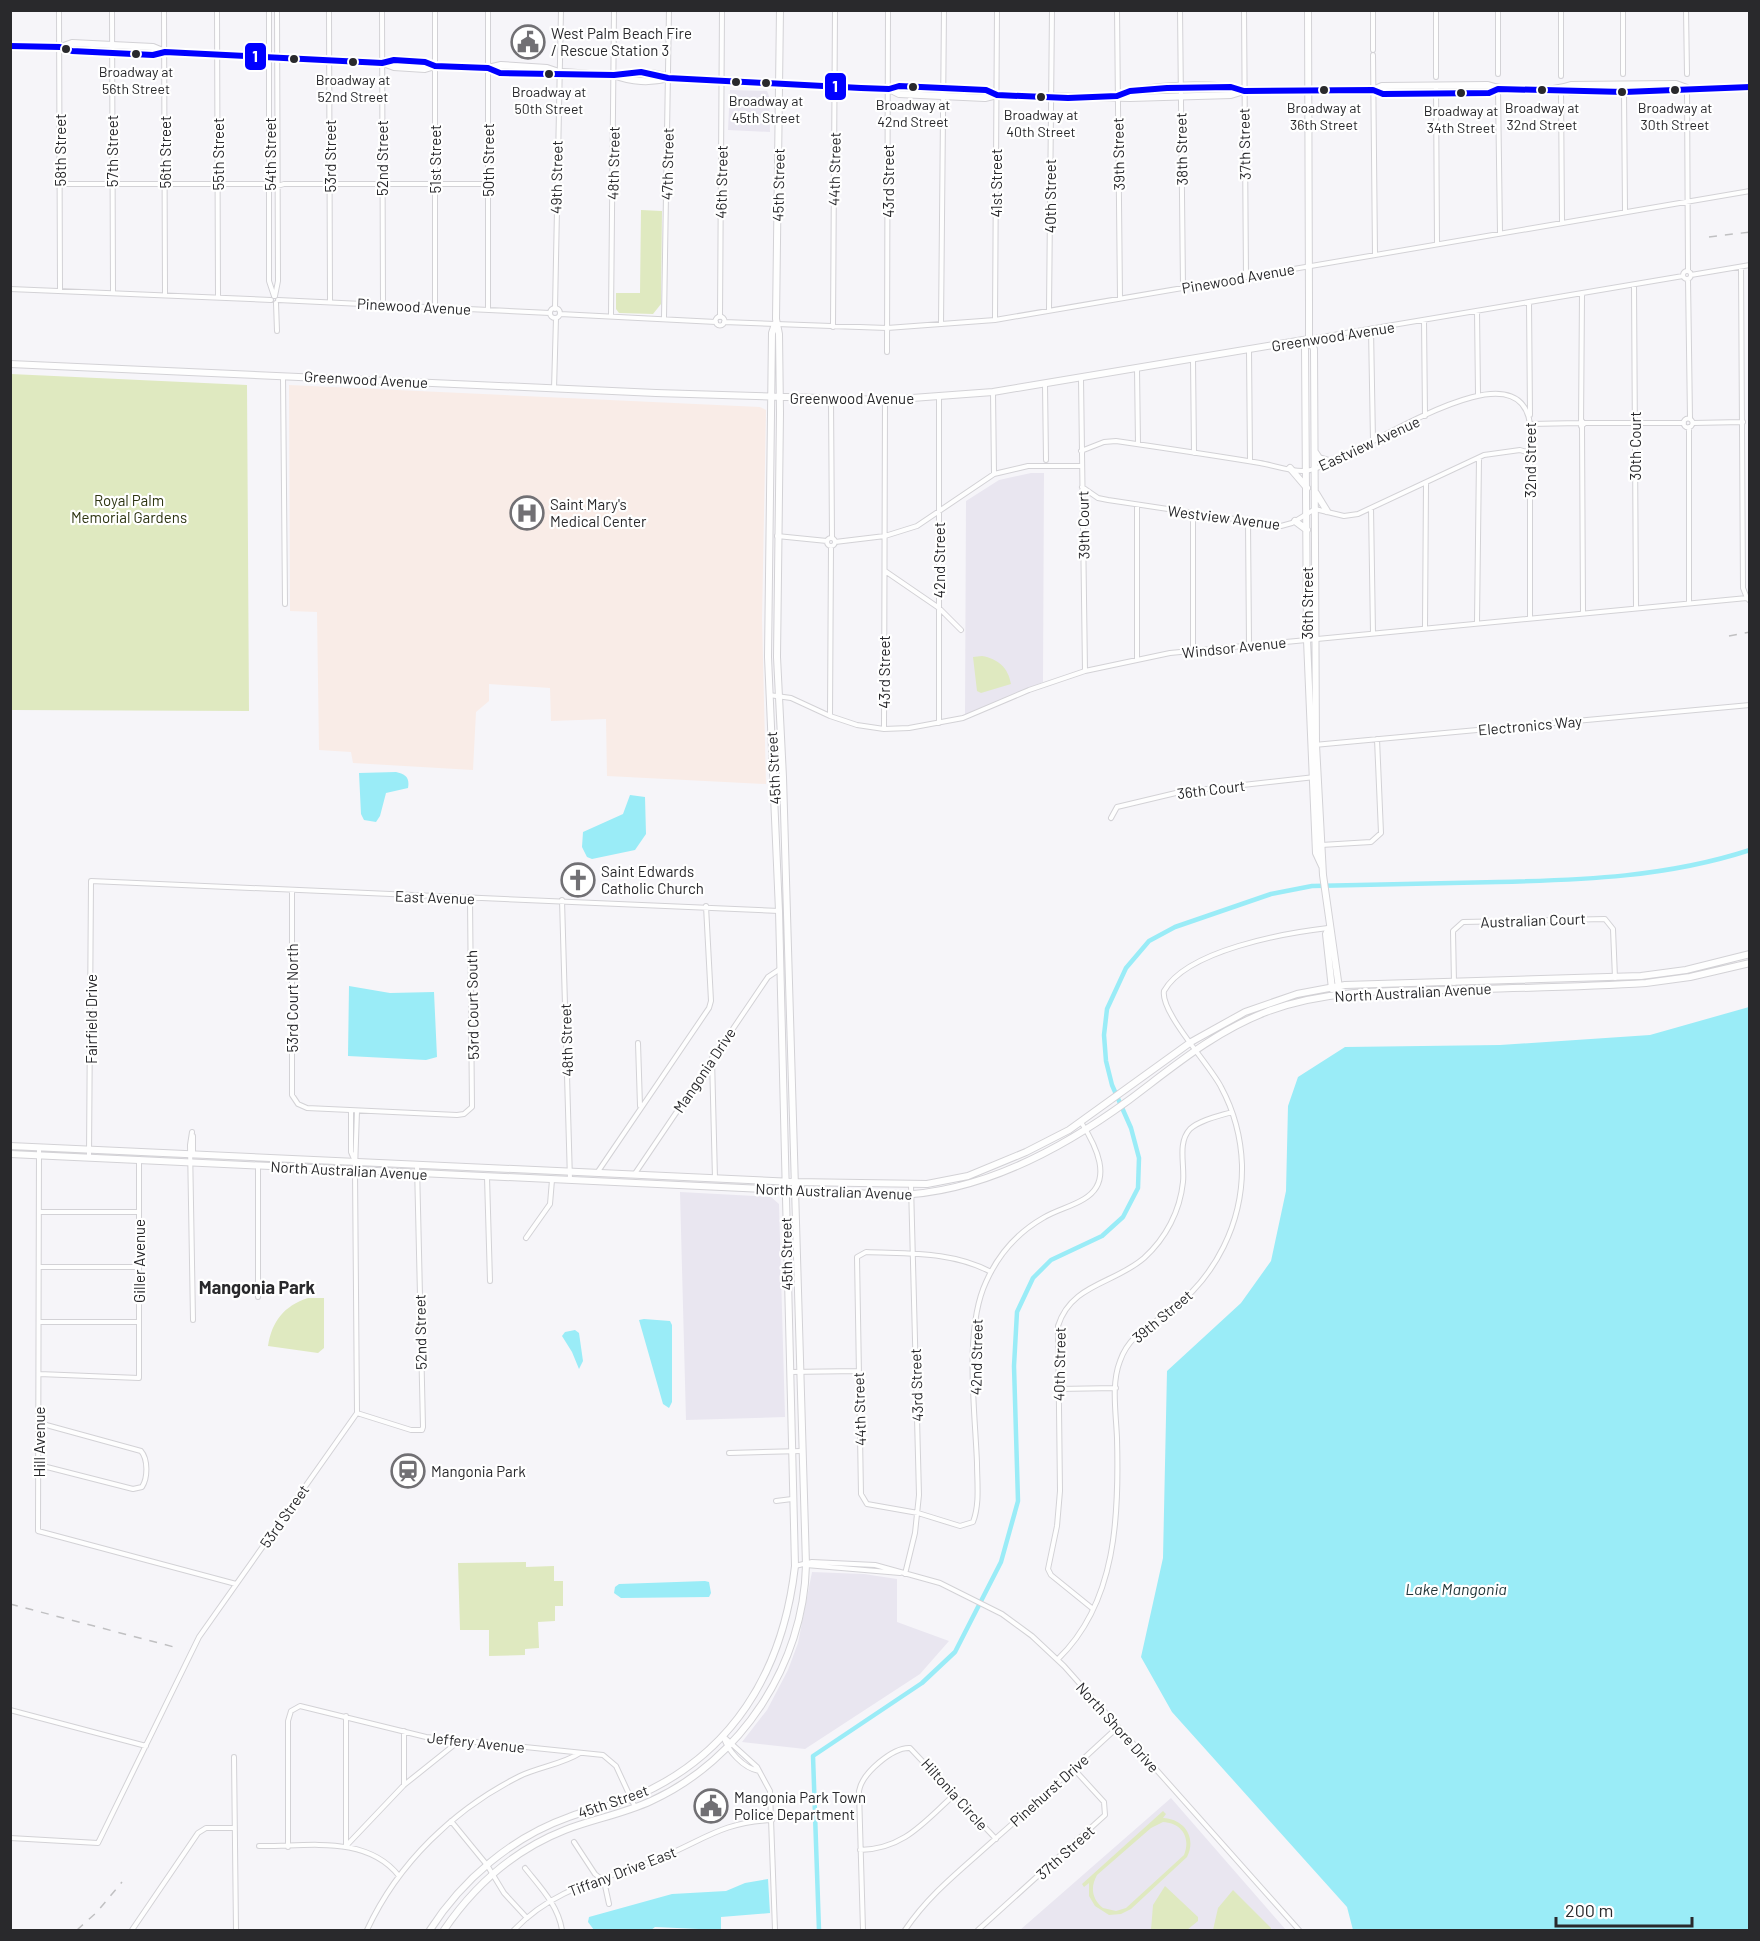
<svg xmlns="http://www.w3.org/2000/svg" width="1760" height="1941" font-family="Barlow,sans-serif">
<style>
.built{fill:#e9e6f0}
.medical{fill:#f9ece7}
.green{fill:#dfe9c0;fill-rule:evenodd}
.water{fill:#9aecf7}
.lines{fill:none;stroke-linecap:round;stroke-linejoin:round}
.canal{stroke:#9aecf7;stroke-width:4.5}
.street-casing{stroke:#d3d2d6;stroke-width:6}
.secondary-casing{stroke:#d3d2d6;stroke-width:8}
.primary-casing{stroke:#d3d2d6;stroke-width:8}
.street{stroke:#fefefe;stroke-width:4}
.secondary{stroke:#fefefe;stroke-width:6}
.primary{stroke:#fefefe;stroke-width:6}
.rail{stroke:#c0c0c2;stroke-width:1.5;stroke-dasharray:8 8;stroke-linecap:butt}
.bus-1-casing{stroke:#fff;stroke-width:10}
.bus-1{stroke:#00f;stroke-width:6}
.bus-dot{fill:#29292c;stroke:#fff;stroke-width:2}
.labels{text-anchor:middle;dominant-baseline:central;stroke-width:4.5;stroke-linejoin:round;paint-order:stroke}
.bus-label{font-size:14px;fill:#29292c;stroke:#fff}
.poi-label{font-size:15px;fill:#29292c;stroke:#fff;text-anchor:start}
.street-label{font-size:15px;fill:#29292c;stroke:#fff}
.park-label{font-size:15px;fill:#2d3411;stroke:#fff}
.water-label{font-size:16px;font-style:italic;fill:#1e3336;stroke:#fff}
.quarter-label{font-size:18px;font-weight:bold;fill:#29292c;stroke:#fff}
.line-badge{stroke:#fff;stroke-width:2}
.badge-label{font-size:16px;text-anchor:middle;font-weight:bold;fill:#fff}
</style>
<rect width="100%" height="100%" fill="#f6f5f9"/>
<!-- built -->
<path class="built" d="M730 90 767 91 769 96 770 132 728 130Z
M1031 473H1044L1043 682 965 715 966 501 999 480Z
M680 1192 771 1197 779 1204 785 1417 686 1420Z
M812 1572 864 1574 897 1579V1622L949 1641 920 1674 805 1749 742 1742 767 1710 788 1670 798 1643Z
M1171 1798 1286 1930H1020Z"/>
<!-- medical -->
<path class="medical" d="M289 385 760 407 766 410 762 619 766 784 607 776 606 719 551 721 550 688 489 684V701L476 712 473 770 353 763 351 752 319 750 317 612 290 611Z"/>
<!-- green -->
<path class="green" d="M641 210 662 211 661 304 653 314 619 313 616 309V293H640Z
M11 374 247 385 249 711 11 710Z
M982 656C998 659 1008 667 1011 684L981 693 977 691 973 657Z
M308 1298H324V1348L318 1353 268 1346C272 1321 284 1306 308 1298Z
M526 1562V1567L554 1566V1581H563V1606H555V1621L538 1622 539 1648 525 1649V1655L489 1656V1630H460L458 1563Z
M1163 1811 1166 1814 1163 1818C1184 1819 1197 1837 1187 1857L1131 1909 1121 1914 1109 1915 1095 1906 1089 1896V1883L1084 1887 1082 1884ZM1163 1822C1182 1823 1191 1838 1184 1855L1126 1908 1116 1911 1103 1908C1092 1899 1090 1888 1097 1875L1151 1828Z
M1165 1886 1198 1917V1921L1187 1930H1151L1153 1905Z
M1233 1890 1271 1928V1930H1213L1218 1908Z"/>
<!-- water -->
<path class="water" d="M396 772C405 774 410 777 408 788L386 793 380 816 376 822 364 820 361 814 359 773Z
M630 795 645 797 646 834 635 850 592 859 587 857 582 847 583 832 623 814Z
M349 986 390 993 434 992 437 1057 426 1060 348 1056Z
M1749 1007V1930H1353L1347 1907 1172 1712 1141 1657 1163 1558 1167 1371 1241 1303 1271 1261 1286 1191 1288 1106 1298 1077 1345 1047 1500 1045 1650 1035Z
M644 1319 670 1321 672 1325V1402L669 1408 663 1404 639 1320Z
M575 1330 579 1333 583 1361 579 1369 572 1352 562 1336 565 1332Z
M705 1581 709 1582 711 1593 709 1597 621 1598 614 1593 615 1587 619 1584Z
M768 1879 770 1913 721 1917V1930L655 1927 651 1930H594L588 1922 589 1917 672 1894 726 1891 745 1883Z"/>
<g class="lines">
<!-- canal -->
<path class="canal" d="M819 1930 813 1756 922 1683 955 1652 1001 1562 1018 1501 1014 1366 1017 1312 1033 1278 1051 1260 1102 1236 1123 1217 1138 1188 1139 1158 1131 1128 1112 1085 1106 1061 1104 1035 1107 1009 1126 968 1149 941 1175 927 1271 894 1312 886C1374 885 1436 883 1498 882 1584 880 1667 877 1750 850"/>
<!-- street casing -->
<g class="street-casing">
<path id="street" d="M59 10 60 290
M112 10 113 292
M164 10 165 294
M217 10 218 297
M269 10V281L274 296
M329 10 330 302
M382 10 383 305
M488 10V309
M1117 10 1120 298
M1180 10 1183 287
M1244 10 1246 277
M1436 10V77
M1498 10V74
M1561 10V76
M1623 10V74
M1686 10 1687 74
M1373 50V10
M1373 55 1375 255
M1436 86 1437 244
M1687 88 1688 271
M1561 89 1562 223
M1498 90 1500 233
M1624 91 1625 212
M60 184H263L274 187 284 184H488
M1741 267 1743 588 1747 598
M1683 275a4 4 0 1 1 8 0a4 4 0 1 1-8 0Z
M1691 275 1750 265
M1688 279 1690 419
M1634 285 1636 607
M10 289 271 300
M1582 294 1581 426 1584 424 1582 421
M275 296 278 281 277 10
M278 300 550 313
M276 303 277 331
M1529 303 1530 415
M435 307V10
M550 313a5 5 0 1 1 10 0a5 5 0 1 1-10 0Z
M555 309 561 10
M1049 310 1052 10
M1477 311 1478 394
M560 314 716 322
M611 316 614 10
M715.5 321a4.5 4.5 0 1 1 9 0a4.5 4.5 0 1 1-9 0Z
M720 317 722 10
M664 318 669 10
M995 320 997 10
M1424 320 1425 416
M724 322 887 328 995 320 1750 191
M941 324 944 10
M833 327 835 10
M1371 329 1373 441
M1310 339 1683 276
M1249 350 1250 461
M887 352 888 10
M1193 360 1194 453
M1137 369 1138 444
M283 376 285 604
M1081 379 1085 671
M1045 384 1046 460
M554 389 556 318
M993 392 994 474
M831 400 832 538
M1683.5 423a4.5 4.5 0 1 1 9 0a4.5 4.5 0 1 1-9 0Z
M1530 423V617
M1584 423H1684
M1693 423 1743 422
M1530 424 1580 423
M1582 426 1583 612
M1689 427V603
M1081 451 1104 442 1116 441C1164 448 1212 455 1260 463 1273 465 1291 472 1305 471 1346 468 1518 336 1530 424
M1082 487 1098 498 1108 500 1281 526 1292 523 1315 509 1344 516 1358 514 1484 455 1520 450 1530 453
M1137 505V659
M1371 508 1373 633
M1193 513V650
M1248 522 1249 645
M777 536 827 541
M827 542a4 4 0 1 1 8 0a4 4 0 1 1-8 0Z
M835 542 885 536 917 526 994 474 1028 466H1082
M885 571 939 608 961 630
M1477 622 1479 458
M1425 628 1426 483
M769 695 791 698 830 716 857 725 884 729 909 728 963 718 1029 690 1085 671 1170 653 1747 598 1750 601
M830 716 831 546
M939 723V397
M884 729 885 400
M1314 745 1750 705
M1111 818 1117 807 1180 792 1315 777
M1321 845 1371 842 1381 833 1377 739
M292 891V1095L298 1104 307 1108 457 1115 464 1114 472 1107 470 899
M562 900 570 1180
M1454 983 1453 931 1463 922 1605 919 1613 929 1615 978
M638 1043 640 1106
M712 1058 715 1179
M351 1111V1152L354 1159
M192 1132 190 1145 193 1320
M39 1147 38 1531 236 1584
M193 1152V1136
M89 1157 91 881 779 911
M597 1173 709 1008 711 1001 706 906
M634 1175 768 977 780 969
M487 1177 490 1281
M39 1212H139
M526 1238 550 1204 552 1180
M39 1267H139
M991 1272C952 1251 908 1254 866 1252L857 1257 861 1494 867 1504 918 1513 960 1526 973 1522C980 1504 977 1482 977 1463 975 1410 964 1329 986 1282 998 1255 1017 1233 1043 1218 1056 1210 1071 1207 1084 1199 1115 1181 1095 1144 1081 1122
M258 1297V1166
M39 1322H139
M790 1372 858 1371
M39 1374 139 1378V1159
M1058 1389 1116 1388
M357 1413 411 1430H422L423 1427 417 1165
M729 1453 802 1451
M39 1465 133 1489 142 1487C148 1478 148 1459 141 1451L39 1423
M776 1501 792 1499
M806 1565 900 1573
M795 1566 812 1562 875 1565 940 1583 1002 1614 1032 1636 1064 1666 1299 1930
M905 1574 915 1533 919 1495 911 1185
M1093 1609 1051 1575 1048 1569 1057 1526 1060 1491 1058 1326C1071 1284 1114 1284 1144 1258 1166 1238 1180 1211 1183 1182 1185 1165 1177 1143 1190 1129 1200 1120 1219 1116 1232 1112
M1058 1659C1117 1602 1119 1515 1117 1438 1116 1413 1111 1384 1120 1361 1129 1335 1150 1326 1170 1311 1216 1277 1243 1222 1242 1165 1241 1138 1234 1111 1221 1087 1210 1065 1160 1012 1164 991 1187 950 1285 933 1328 928
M10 1710 146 1746
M346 1716V1846
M404 1731V1785
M723 1736 757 1767 770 1791 775 1930
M723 1736C728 1751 743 1768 759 1771
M234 1757 236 1930
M451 1821 487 1865 504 1893 527 1918
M10 1838 98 1843 199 1637 357 1413 355 1170 357 1111
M574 1842 595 1874 604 1881 609 1904
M259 1846C306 1847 366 1834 399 1876
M346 1846 404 1785 459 1741
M288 1847V1721L291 1711 300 1706 426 1737 603 1755 616 1766 635 1807
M860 1850C904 1849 924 1822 954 1795
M525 1868C540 1887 558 1905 562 1930
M132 1930 198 1833 206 1828H234
M367 1930C398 1863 454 1809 520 1776 539 1767 563 1764 580 1753
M514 1930C557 1885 606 1880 660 1858 704 1840 722 1822 772 1820
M863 1930 859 1791C862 1773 893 1747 910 1748L996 1839
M905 1930C930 1893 962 1869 995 1839 1037 1803 1077 1764 1118 1727
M978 1930 1105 1815 1104 1802 1072 1767"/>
</g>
<!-- secondary casing -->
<g class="secondary-casing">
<path id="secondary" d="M1308 10 1309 305V339L1305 346 1307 640 1316 853 1322 866
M1309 339 1314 349 1316 745 1323 875 1339 988
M10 364 656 393 885 400 993 392 1309 339
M1315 452 1319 458 1329 461
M1290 468 1307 488
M1316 493 1327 511
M1295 521 1307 530
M1329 928 1326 934 1332 989
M10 1146 794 1182 927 1184 968 1176 1026 1152 1069 1130 1191 1042 1245 1012 1297 994 1345 985 1641 976 1686 970 1750 954
M10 1154 896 1195C980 1193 1062 1149 1129 1100 1173 1067 1214 1032 1266 1012 1325 989 1388 991 1450 990 1515 988 1581 987 1646 983L1690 977 1750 963
M430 1930C462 1880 512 1837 569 1817 589 1809 610 1807 630 1799 732 1757 783 1672 795 1566L779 911 768 657 772 333 775 324
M444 1930C474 1886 514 1850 565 1830 593 1819 623 1814 651 1801 741 1760 804 1664 806 1565L783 777 777 657 780 413 779 334 776 319 780 10"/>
</g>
<!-- primary casing -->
<g class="primary-casing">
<path id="primary" d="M10 46 60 47 72 51 153 55 165 52 382 63C399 58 419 59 435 66
M61 47 72 43 153 47 165 52
M383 63 394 67 425 69 435 66 488 68 501 65 547 68 559 72
M488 68C512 77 537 74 562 72 579 72 596 76 613 75 632 73 649 70 668 77
M614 75C631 82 651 83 668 78L889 89 899 94 985 98 997 95 1130 98 1231 95 1244 91 1373 90 1382 86 1488 85C1507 92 1552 92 1571 85L1676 84 1687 88
M889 89 899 86 986 90 996 95
M1561 89 1571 92H1624L1750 87
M1373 90 1383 94 1489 93 1498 89
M1118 96C1146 84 1215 82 1244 91"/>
</g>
<!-- street -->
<use href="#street" class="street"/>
<!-- secondary -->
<use href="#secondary" class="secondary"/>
<!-- primary -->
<use href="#primary" class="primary"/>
<!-- rail -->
<path class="rail" d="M1709 237 1750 232
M1729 636 1750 632
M10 1604 174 1647
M77 1930 97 1912 122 1882"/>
<!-- bus-1 casing -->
<g class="bus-1-casing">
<path id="bus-1" d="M10 46 60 47 72 51 153 55 165 52 382 63 394 60 425 62 435 66 488 68 500 73 614 75 641 72 668 78 861 88 889 89 899 86 986 90 997 95 1068 98 1117 96 1130 91 1167 88 1231 87 1244 91 1373 90 1383 94 1489 93 1498 89 1624 92 1750 87"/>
</g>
<!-- bus-1 -->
<use href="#bus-1" class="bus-1"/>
</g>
<!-- icons -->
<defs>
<g id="civic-ring" transform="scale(1.725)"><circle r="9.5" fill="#fff" stroke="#717074" stroke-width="1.5"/><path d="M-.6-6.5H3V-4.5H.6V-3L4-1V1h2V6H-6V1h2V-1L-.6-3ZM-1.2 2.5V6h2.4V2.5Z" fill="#717074"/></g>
<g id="hospital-ring" transform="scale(1.725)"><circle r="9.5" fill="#fff" stroke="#717074" stroke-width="1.5"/><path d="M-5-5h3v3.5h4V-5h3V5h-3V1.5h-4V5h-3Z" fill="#717074"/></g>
<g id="church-ring" transform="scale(1.725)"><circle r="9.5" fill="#fff" stroke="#717074" stroke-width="1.5"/><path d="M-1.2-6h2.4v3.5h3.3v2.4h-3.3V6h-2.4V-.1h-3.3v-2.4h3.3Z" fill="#717074"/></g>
<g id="station-ring" transform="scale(1.725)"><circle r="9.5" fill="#fff" stroke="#717074" stroke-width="1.5"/><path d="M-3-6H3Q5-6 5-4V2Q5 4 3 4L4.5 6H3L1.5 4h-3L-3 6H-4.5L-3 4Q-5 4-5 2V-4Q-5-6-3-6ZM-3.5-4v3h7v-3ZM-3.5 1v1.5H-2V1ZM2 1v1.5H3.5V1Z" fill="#717074"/></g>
</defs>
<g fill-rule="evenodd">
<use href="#civic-ring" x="528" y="42"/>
<use href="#hospital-ring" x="527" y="513"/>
<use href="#church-ring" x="578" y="880"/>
<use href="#station-ring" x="408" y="1471"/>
<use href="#civic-ring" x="711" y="1806"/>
</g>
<!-- markers -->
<g class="bus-dot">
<circle cx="66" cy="49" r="5"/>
<circle cx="136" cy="54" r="5"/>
<circle cx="294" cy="59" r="5"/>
<circle cx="353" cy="62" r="5"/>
<circle cx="549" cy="74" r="5"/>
<circle cx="736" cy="82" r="5"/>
<circle cx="766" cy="83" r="5"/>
<circle cx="913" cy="87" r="5"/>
<circle cx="1324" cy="90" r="5"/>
<circle cx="1542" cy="90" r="5"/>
<circle cx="1675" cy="90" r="5"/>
<circle cx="1622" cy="92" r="5"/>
<circle cx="1461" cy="93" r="5"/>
<circle cx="1041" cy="97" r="5"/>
</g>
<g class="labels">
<!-- bus labels -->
<g class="bus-label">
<text x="136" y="71">Broadway at<tspan x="136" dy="17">56th Street</tspan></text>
<text x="353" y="79">Broadway at<tspan x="353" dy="17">52nd Street</tspan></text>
<text x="549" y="91">Broadway at<tspan x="549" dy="17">50th Street</tspan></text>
<text x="766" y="100">Broadway at<tspan x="766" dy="17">45th Street</tspan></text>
<text x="913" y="104">Broadway at<tspan x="913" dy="17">42nd Street</tspan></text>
<text x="1324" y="107">Broadway at<tspan x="1324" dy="17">36th Street</tspan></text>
<text x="1542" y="107">Broadway at<tspan x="1542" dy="17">32nd Street</tspan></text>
<text x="1675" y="107">Broadway at<tspan x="1675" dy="17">30th Street</tspan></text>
<text x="1461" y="110">Broadway at<tspan x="1461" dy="17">34th Street</tspan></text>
<text x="1041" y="114">Broadway at<tspan x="1041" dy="17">40th Street</tspan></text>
</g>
<!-- poi labels -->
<g class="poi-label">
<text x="551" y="33">West Palm Beach Fire<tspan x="551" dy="17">/ Rescue Station 3</tspan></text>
<text x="550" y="504">Saint Mary's<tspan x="550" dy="17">Medical Center</tspan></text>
<text x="601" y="871">Saint Edwards<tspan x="601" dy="17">Catholic Church</tspan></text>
<text x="431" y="1471">Mangonia Park</text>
<text x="734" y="1797">Mangonia Park Town<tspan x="734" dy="17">Police Department</tspan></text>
</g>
<!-- street labels -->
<g class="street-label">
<text transform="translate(1244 144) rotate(-91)">37th Street</text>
<text transform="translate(1181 149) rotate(-91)">38th Street</text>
<text transform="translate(60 150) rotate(-90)">58th Street</text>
<text transform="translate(112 151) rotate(-90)">57th Street</text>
<text transform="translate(165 152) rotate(-90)">56th Street</text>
<text transform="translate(218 154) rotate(-90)">55th Street</text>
<text transform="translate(270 154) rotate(-90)">54th Street</text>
<text transform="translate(1118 154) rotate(-91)">39th Street</text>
<text transform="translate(330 156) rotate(-90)">53rd Street</text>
<text transform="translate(382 158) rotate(-90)">52nd Street</text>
<text transform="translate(435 159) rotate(-90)">51st Street</text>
<text transform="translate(488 160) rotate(-90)">50th Street</text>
<text transform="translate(613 163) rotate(-89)">48th Street</text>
<text transform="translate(667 164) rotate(-89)">47th Street</text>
<text transform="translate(834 169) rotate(-89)">44th Street</text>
<text transform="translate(556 177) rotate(-89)">49th Street</text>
<text transform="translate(888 181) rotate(-90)">43rd Street</text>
<text transform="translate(721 182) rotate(-89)">46th Street</text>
<text transform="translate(996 183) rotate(-90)">41st Street</text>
<text transform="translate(778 185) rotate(-89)">45th Street</text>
<text transform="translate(1050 196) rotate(-90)">40th Street</text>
<text transform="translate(1238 278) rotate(-10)">Pinewood Avenue</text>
<text transform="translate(414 306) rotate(3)">Pinewood Avenue</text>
<text transform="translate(1333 336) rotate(-9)">Greenwood Avenue</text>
<text transform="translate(366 379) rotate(3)">Greenwood Avenue</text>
<text x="852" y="398">Greenwood Avenue</text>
<text transform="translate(1369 443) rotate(-25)">Eastview Avenue</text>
<text transform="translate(1635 446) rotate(-90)">30th Court</text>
<text transform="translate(1530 460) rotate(-90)">32nd Street</text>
<text transform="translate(1224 517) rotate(7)">Westview Avenue</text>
<text transform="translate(1083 525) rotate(-91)">39th Court</text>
<text transform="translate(939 560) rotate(-90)">42nd Street</text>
<text transform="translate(1307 603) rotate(-90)">36th Street</text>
<text transform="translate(1234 647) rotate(-6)">Windsor Avenue</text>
<text transform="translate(884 672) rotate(-90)">43rd Street</text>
<text transform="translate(1530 725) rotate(-5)">Electronics Way</text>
<text transform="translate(773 768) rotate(-93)">45th Street</text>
<text transform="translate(1211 789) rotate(-7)">36th Court</text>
<text transform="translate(435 897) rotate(2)">East Avenue</text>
<text transform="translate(1533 920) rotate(-2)">Australian Court</text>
<text transform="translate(1413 992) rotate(-3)">North Australian Avenue</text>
<text transform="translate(292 998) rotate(-90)">53rd Court North</text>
<text transform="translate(472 1005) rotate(-91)">53rd Court South</text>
<text transform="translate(91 1019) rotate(-90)">Fairfield Drive</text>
<text transform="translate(566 1040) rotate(-92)">48th Street</text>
<text transform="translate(704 1070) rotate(-56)">Mangonia Drive</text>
<text transform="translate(349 1170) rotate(3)">North Australian Avenue</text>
<text transform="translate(834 1191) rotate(2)">North Australian Avenue</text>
<text transform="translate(786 1254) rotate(-91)">45th Street</text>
<text transform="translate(139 1261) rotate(-90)">Giller Avenue</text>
<text transform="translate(1162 1316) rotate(-40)">39th Street</text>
<text transform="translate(420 1332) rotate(-91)">52nd Street</text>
<text transform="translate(976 1357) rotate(-89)">42nd Street</text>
<text transform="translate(1059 1364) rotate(-89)">40th Street</text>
<text transform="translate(916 1385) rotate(-92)">43rd Street</text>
<text transform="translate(859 1409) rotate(-92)">44th Street</text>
<text transform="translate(39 1442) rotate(-90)">Hill Avenue</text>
<text transform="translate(284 1516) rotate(-55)">53rd Street</text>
<text transform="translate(1118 1727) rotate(48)">North Shore Drive</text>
<text transform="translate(476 1742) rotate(6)">Jeffery Avenue</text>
<text transform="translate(1049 1790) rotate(-42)">Pinehurst Drive</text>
<text transform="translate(955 1794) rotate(48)">Hiltonia Circle</text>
<text transform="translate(613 1801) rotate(-19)">45th Street</text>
<text transform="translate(1065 1852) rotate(-42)">37th Street</text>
<text transform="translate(622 1871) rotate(-21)">Tiffany Drive East</text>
</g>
<!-- park labels -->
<g class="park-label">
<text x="129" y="500">Royal Palm<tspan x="129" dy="17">Memorial Gardens</tspan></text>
</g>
<!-- water labels -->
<g class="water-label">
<text x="1456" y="1588">Lake Mangonia</text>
</g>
<!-- quarter labels -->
<g class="quarter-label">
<text x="257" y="1287">Mangonia Park</text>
</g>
</g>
<g class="line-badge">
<rect x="244" y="42" width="23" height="29" rx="6" fill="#00f"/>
<rect x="824" y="72" width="23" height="29" rx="6" fill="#00f"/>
</g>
<g class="badge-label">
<text x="255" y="62">1</text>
<text x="835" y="92">1</text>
</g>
<!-- border -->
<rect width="1760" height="1941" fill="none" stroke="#29292c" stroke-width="24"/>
<!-- scale -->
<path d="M1556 1917v9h136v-9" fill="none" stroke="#29292c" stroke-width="3"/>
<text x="1565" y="1917" font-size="18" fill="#29292c" stroke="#ffffff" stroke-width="4.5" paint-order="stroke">200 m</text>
</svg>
